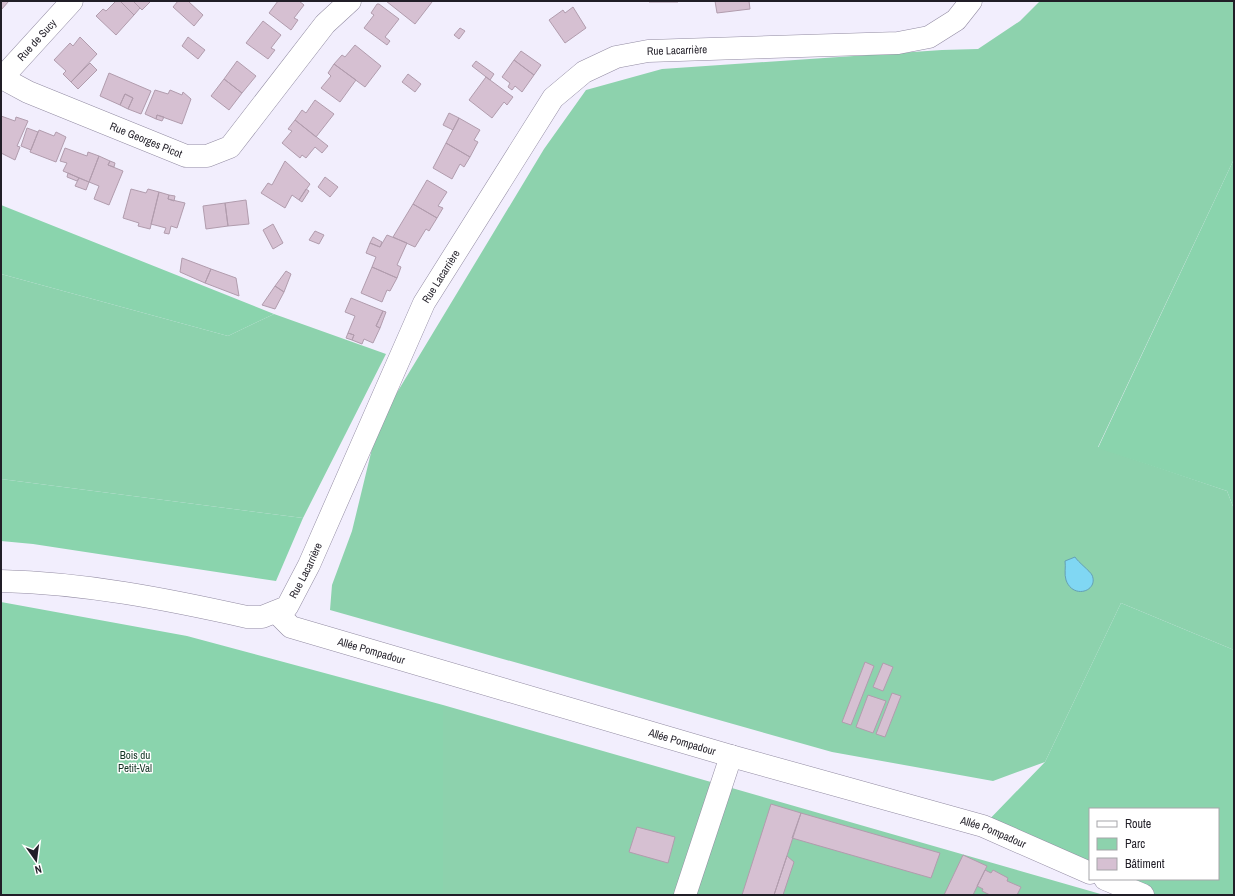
<svg xmlns="http://www.w3.org/2000/svg" width="1235" height="896" font-family="'Archivo Narrow',sans-serif">
<style>
.green{fill:#8dd2ad}
.forest{fill:#8ad4ad}
.water{fill:#80d7f3;stroke:#64a0b6}
.building{fill:#d6c0d2;stroke:#b19cad}
.lines{fill:none;stroke-linecap:round;stroke-linejoin:round}
.minor-casing{stroke:#928ba2;stroke-width:23}
.major-casing{stroke:#928ba2;stroke-width:23}
.minor{stroke:#fff;stroke-width:22}
.major{stroke:#fff;stroke-width:22}
.labels{text-anchor:middle;dominant-baseline:central;stroke-width:3;stroke-linejoin:round;paint-order:stroke}
.street-label{font-size:11px;fill:#211e27;stroke:#fff}
.park-label{font-size:11px;fill:#123323;stroke:#fff}
</style>
<rect width="100%" height="100%" fill="#f2eefd"/>
<!-- green -->
<path class="green" d="M1040 1H1234V159L1098 447 1227 491 1234 509V650L1121 603 1045 762 993 781 832 752 330 610 332 585 352 531 378 424 544 149 586 90 662 69 942 50 978 49 1020 21Z
M1 274 228 336 274 314 386 354 303 518 1 479Z
M443 705 1104 895H443Z"/>
<!-- forest -->
<path class="forest" d="M1234 159V509L1227 491 1098 448Z
M1 205 274 314 228 336 1 274Z
M1 479 303 518 276 581 33 544 1 541Z
M1 602 187 636 443 705V895H1Z
M1121 603 1234 650V895H1143L1105 879H1218V809H1090V873L983 826 1045 762Z"/>
<!-- water -->
<path class="water" d="M1075 557C1078 562 1090 571 1092 575 1099 591 1073 600 1066 580 1064 574 1066 567 1065 561Z"/>
<!-- building -->
<path class="building" d="M1 1H9L1 10Z
M116 1H120L134 15 116 35 96 16 103 9 106 11Z
M120 1H133L140 8 134 15Z
M133 1H151L142 10Z
M178 1H188L203 15 194 26 173 7Z
M278 1H299L304 5 294 18 298 20 291 30 269 13Z
M386 1H431L432 2 415 24Z
M649 1H678V2H649Z
M715 1H749L750 9 717 13Z
M377 4H379L399 19 385 37 390 41 387 45 364 28 374 15 371 13Z
M573 7 586 28 565 43 549 20 563 10 565 13Z
M263 21 281 35 271 48 275 50 268 59 246 43Z
M460 28 465 31 459 39 454 35Z
M80 37 97 54 71 82 63 74 66 71 54 60 70 43 73 46Z
M188 37 205 50 198 59 182 46Z
M355 45 381 66 365 87 334 64 342 55 345 57Z
M521 51 541 65 534 75 514 60Z
M514 60 534 75 522 92 515 86 512 90 508 87 510 83 502 77Z
M237 61 256 76 242 93 224 79Z
M476 61 494 74 490 80 472 66Z
M90 63 97 70 78 89 71 82Z
M334 64 356 80 340 102 321 88 331 76 328 73Z
M109 73 151 91 141 114 128 109 133 98 125 94 120 105 100 96Z
M408 74 421 84 415 92 402 82Z
M486 77 513 97 507 105 504 102 492 118 469 100Z
M224 79 242 93 229 110 211 96Z
M155 90 168 94 170 90 182 95 183 92 191 99 182 124 157 115 156 119 145 114Z
M125 94 133 98 128 109 120 105Z
M315 100 334 114 316 137 295 120 302 110 306 113Z
M449 113 459 118 453 130 443 125Z
M157 115 164 117 162 121 156 119Z
M1 116 15 121 16 117 28 121 17 146 20 147 15 160 1 153Z
M459 118 480 130 474 140 478 142 470 157 446 143Z
M295 120 328 146 322 153 315 147 306 158 302 155 300 158 282 143 292 131 288 129Z
M27 128 38 132 31 150 21 146Z
M39 130 54 136 56 132 66 137 56 162 30 152Z
M446 143 470 157 464 167 460 164 452 179 433 168Z
M65 148 87 156 88 152 99 156 89 182 63 171 67 163 60 161Z
M99 156 110 161 108 165 123 171 109 205 94 199 99 186 89 182Z
M110 161 115 163 114 167 108 165Z
M285 161 310 184 299 200 292 195 285 208 261 193 268 183 272 185Z
M68 173 79 178 77 181 67 177Z
M325 177 338 187 330 197 318 187Z
M79 178 89 182 86 190 75 186Z
M427 180 447 192 438 206 443 208 437 218 413 204Z
M131 189 146 193 148 189 159 192 150 229 138 226 139 223 123 218Z
M306 189 309 191 302 202 299 200Z
M159 192 169 195 168 199 185 203 177 228 171 226 169 234 164 233 166 228 151 224Z
M169 195 175 196 174 201 168 199Z
M246 200 249 224 228 226 225 203Z
M225 203 228 226 206 229 203 206Z
M413 204 437 218 429 231 426 229 415 247 393 237Z
M273 224 283 243 273 249 263 230Z
M315 231 324 235 319 244 309 240Z
M387 235 407 243 397 265 401 267 397 278 372 267 376 257 366 253 370 243 380 247Z
M373 237 382 242 380 247 370 243Z
M182 258 211 269 205 283 180 272Z
M372 267 397 278 390 291 387 290 382 302 361 293Z
M211 269 236 278 239 296 205 283Z
M286 271 291 274 284 292 275 286Z
M275 286 284 292 275 309 262 305Z
M351 298 383 311 376 326 380 328 373 343 364 339 362 344 352 340 354 335 348 333 355 316 345 312Z
M383 311 386 312 380 328 376 326Z
M348 333 354 335 352 340 346 338Z
M865 662 874 666 851 725 842 722Z
M883 663 893 667 883 691 873 687Z
M892 693 901 696 885 737 876 734Z
M868 695 886 701 873 733 856 727Z
M771 804 801 813 774 895H742Z
M801 813 940 853 931 878 792 838Z
M637 827 675 837 668 863 629 852Z
M963 855 987 866 973 895H944Z
M787 856 794 862 783 895H774Z
M985 870 991 873 993 870 1008 878 1007 881 1021 887 1017 895H990L982 891 983 889 977 886Z"/>
<g class="lines">
<!-- minor casing -->
<g class="minor-casing">
<g id="minor">
<path id="s1" d="M2 78 28 92 186 156H207L230 147 325 24 350 1"/>
<path id="s2" d="M1 581C85 583 166 599 247 617H262L287 607 309 565 424 303 553 98 584 72 616 57 648 51 898 43 929 37 956 20 971 1"/>
<path id="s3" d="M276 612 291 627 731 756 983 826 1090 873"/>
<path d="M1105 879 1143 895"/>
<path d="M685 895 731 756"/>
</g>
</g>
<!-- major casing -->
<g class="major-casing">
<g id="major">
<path id="s4" d="M1 79 72 1"/>
</g>
</g>
<!-- minor -->
<use href="#minor" class="minor"/>
<!-- major -->
<use href="#major" class="major"/>
</g>
<g class="labels">
<!-- street labels -->
<g class="street-label">
<text stroke="none"><textPath href="#s4" startOffset="53">Rue de Sucy</textPath></text>
<text stroke="none"><textPath href="#s2" startOffset="1004">Rue Lacarrière</textPath></text>
<text stroke="none"><textPath href="#s1" startOffset="157">Rue Georges Picot</textPath></text>
<text stroke="none"><textPath href="#s2" startOffset="656">Rue Lacarrière</textPath></text>
<text stroke="none"><textPath href="#s2" startOffset="332">Rue Lacarrière</textPath></text>
<text stroke="none"><textPath href="#s3" startOffset="105">Allée Pompadour</textPath></text>
<text stroke="none"><textPath href="#s3" startOffset="429">Allée Pompadour</textPath></text>
<text stroke="none"><textPath href="#s3" startOffset="753">Allée Pompadour</textPath></text>
</g>
<!-- park labels -->
<g class="park-label">
<text x="135" y="755">Bois du<tspan x="135" dy="13">Petit-Val</tspan></text>
</g>
</g>
<!-- border -->
<rect width="1235" height="896" fill="none" stroke="#211e27" stroke-width="4"/>
<!-- legend -->
<rect x="1089" y="808" width="130" height="72" fill="#ffffff" stroke="#a6a5a9"/>
<rect x="1097" y="821" width="20" height="6" fill="#ffffff" stroke="#a6a5a9"/>
<text x="1125" y="828" font-size="12" fill="#211e27">Route</text>
<rect x="1097" y="838" width="20" height="12" fill="#8dd2ad" stroke="#a6a5a9"/>
<text x="1125" y="848" font-size="12" fill="#211e27">Parc</text>
<rect x="1097" y="858" width="20" height="12" fill="#d6c0d2" stroke="#a6a5a9"/>
<text x="1125" y="868" font-size="12" fill="#211e27">Bâtiment</text>
<!-- north arrow -->
<g transform="translate(36 860) rotate(166)" stroke="#ffffff" stroke-width="3" paint-order="stroke">
<path d="M0-3L7 15L0 10L-7 15Z" fill="#211e27"/>
<text y="-6" font-size="11" font-weight="bold" text-anchor="middle" fill="#211e27">N</text>
</g>
</svg>
